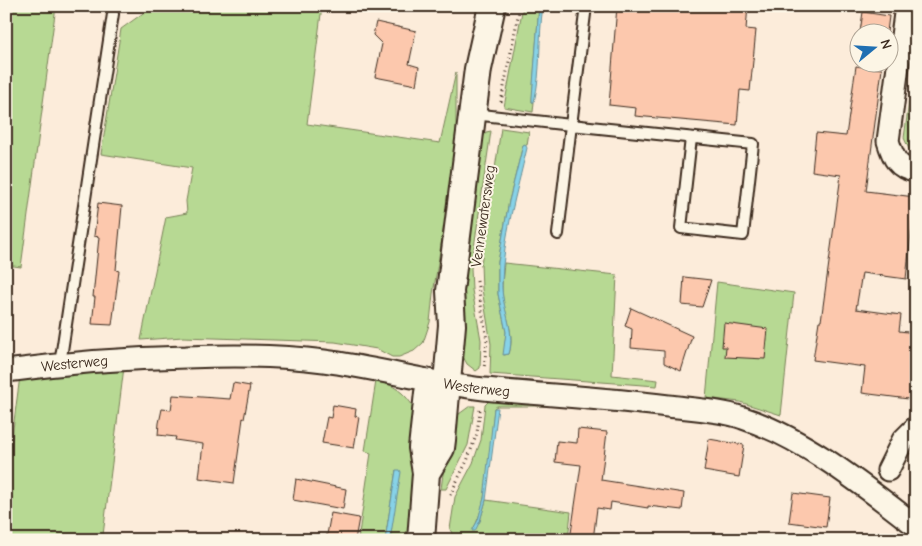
<svg xmlns="http://www.w3.org/2000/svg" width="922" height="546" font-family="'Comic Neue',sans-serif">
<style>
.green{fill:#b7d993;stroke:#798258}
.water{fill:#87d2e7;stroke:#698f97}
.building{fill:#fcc8ad;stroke:#3b2a1e}
.lines{fill:none;stroke-linecap:round;stroke-linejoin:round}
.service-casing{stroke:#3b2a1e;stroke-width:14}
.minor-casing{stroke:#3b2a1e;stroke-width:25}
.tertiary-casing{stroke:#3b2a1e;stroke-width:30}
.path{stroke:#3b2a1e;stroke-width:3;stroke-dasharray:1 4;stroke-linecap:butt}
.service{stroke:#fcf5e5;stroke-width:10}
.minor{stroke:#fcf5e5;stroke-width:21}
.tertiary{stroke:#fcf5e5;stroke-width:26}
.labels{text-anchor:middle;dominant-baseline:central;stroke-width:4;stroke-linejoin:round;paint-order:stroke}
.street-label{font-size:15px;fill:#3b2a1e;stroke:#fcf5e5}
</style>
<rect width="100%" height="100%" fill="#fcecda"/>
<filter id="ink" filterUnits="userSpaceOnUse"><feTurbulence type="fractalNoise" baseFrequency=".02" numOctaves="2"/><feDisplacementMap in="SourceGraphic" scale="10" xChannelSelector="R" yChannelSelector="G"/><feConvolveMatrix kernelMatrix="1 2 1 2 8 2 1 2 1" color-interpolation-filters="sRGB"/></filter>
<g filter="url(#ink)">
<!-- green -->
<path class="green" d="M6 6H56L21 267 6 265Z
M153 6H322L307 124 440 143 456 72V152L433 294 430 322 423 343 414 351 399 357H392L377 349 335 342 183 337 141 340 166 217 187 213 186 201 192 168 101 154 121 29Z
M523 6H539L532 102H534L533 112 504 107Z
M909 102 916 103V160H914L904 138Z
M501 128 529 132 527 145H523L509 201 498 262V294L506 332 504 355 509 354C515 334 506 319 503 299 501 287 503 275 504 263L617 275 612 375 658 380 657 386 490 374 491 344 482 289 481 264Z
M491 131 471 268 472 290 481 340 480 368 476 371 467 364 461 353 457 321 480 135 484 136 486 132Z
M717 282 794 293 781 415 740 402 706 398Z
M124 367 103 535 148 540H6V482L20 376Z
M376 381C393 383 406 394 414 408V477L407 540H390L396 470 385 540H358L371 453 365 451Z
M497 399 563 406H497L494 408C491 440 489 504 473 529L475 528 480 521 486 500 571 512 568 540H460L453 536 450 529 455 497 473 463 477 451 481 440 485 405 489 401Z
M470 406H475L468 445 446 489H441L449 430 459 414Z"/>
<!-- water -->
<path class="water" d="M539 6H543C538 38 542 71 534 102H532V97Z
M525 144 527 148C517 192 503 237 502 283 501 308 516 329 509 354L503 355 506 332 498 294V262L509 201 523 145Z
M494 408H498L486 500 480 521 475 531H472L478 520 484 498Z
M396 470H400L401 472 390 540H385Z"/>
<!-- building -->
<path class="building" d="M617 6H748L746 29 756 30 750 91 740 90 737 125 635 116 636 108 609 105Z
M863 12 889 16 887 32H860Z
M376 22 416 31 409 64 419 67 416 85 375 77 382 44 373 35Z
M856 66 882 69 866 191 915 197 906 279 862 273 856 309 901 315 899 331 916 333V400L862 393 865 367 813 360 819 321H821L841 175 812 171 816 133 846 136Z
M98 203 122 206 116 270 119 271 112 325 92 324 95 297H93L99 237 94 236Z
M684 277 711 280 702 307 682 305Z
M631 308 692 336 681 371 664 363V351L631 348 632 329 625 326Z
M724 323 768 329 765 359 725 357 726 347H722Z
M233 383 250 386 244 419 243 418 234 483 199 478 203 444 175 440 176 437 158 435 159 423 162 409 171 410 173 395 230 399Z
M333 405 356 409 355 416 359 417 354 448 322 443 327 417 331 418Z
M578 429 607 432 601 480 684 493 682 510 648 506V508L611 502 610 510 597 508 593 540H570L581 465 555 462 557 441 577 443Z
M709 439 744 445 739 477 704 471Z
M296 479 346 489 343 509 293 500Z
M793 493 830 498 826 527 789 522Z
M331 513 359 518 355 540H326Z"/>
<g class="lines">
<!-- service casing -->
<g class="service-casing">
<path id="service" d="M473 114 571 125 586 6
M558 234 571 125 753 144 743 235 681 228 691 138
M60 364 113 14"/>
</g>
<!-- minor casing -->
<g class="minor-casing">
<g id="minor">
<path d="M906 6 888 141C893 157 897 169 916 171"/>
<path id="s1" d="M6 371C66 363 126 358 186 357 232 355 278 355 324 361 378 368 430 383 484 389 545 395 607 398 668 406 693 409 720 410 743 418 805 438 865 487 916 526"/>
<path d="M888 470 903 440 916 427"/>
</g>
</g>
<!-- tertiary casing -->
<g class="tertiary-casing">
<path id="tertiary" d="M426 473 441 448 442 440 452 325 450 291 478 69 492 6
M421 540 426 473 422 448 428 393"/>
</g>
<!-- path -->
<path class="path" d="M501 102 520 6
M477 281 487 340 484 369
M450 495 467 461 477 433 480 410"/>
<!-- service -->
<use href="#service" class="service"/>
<!-- minor -->
<use href="#minor" class="minor"/>
<!-- tertiary -->
<use href="#tertiary" class="tertiary"/>
</g>
</g>
<g class="labels">
<!-- street labels -->
<g class="street-label">
<text transform="translate(483 216) rotate(-82)">Vennewatersweg</text>
<text stroke="none"><textPath href="#s1" startOffset="69">Westerweg</textPath></text>
<text stroke="none"><textPath href="#s1" startOffset="474">Westerweg</textPath></text>
</g>
</g>
<!-- margin -->
<rect width="922" height="546" fill="none" stroke="#fcf5e5" stroke-width="25"/>
<rect x="12" y="12" width="897" height="521" fill="none" stroke="#3b2a1e" stroke-width="2" filter="url(#ink)"/>
<!-- north arrow -->
<g transform="translate(874 48) rotate(72)"><circle r="24" fill="#fcf5e5" stroke="#afa495"/>
<path d="M0-4L9 19L0 12L-9 19Z" fill="#1f6fb2"/>
<text y="-8" font-size="14" font-weight="bold" text-anchor="middle" fill="#3b2a1e">N</text>
</g>
</svg>
